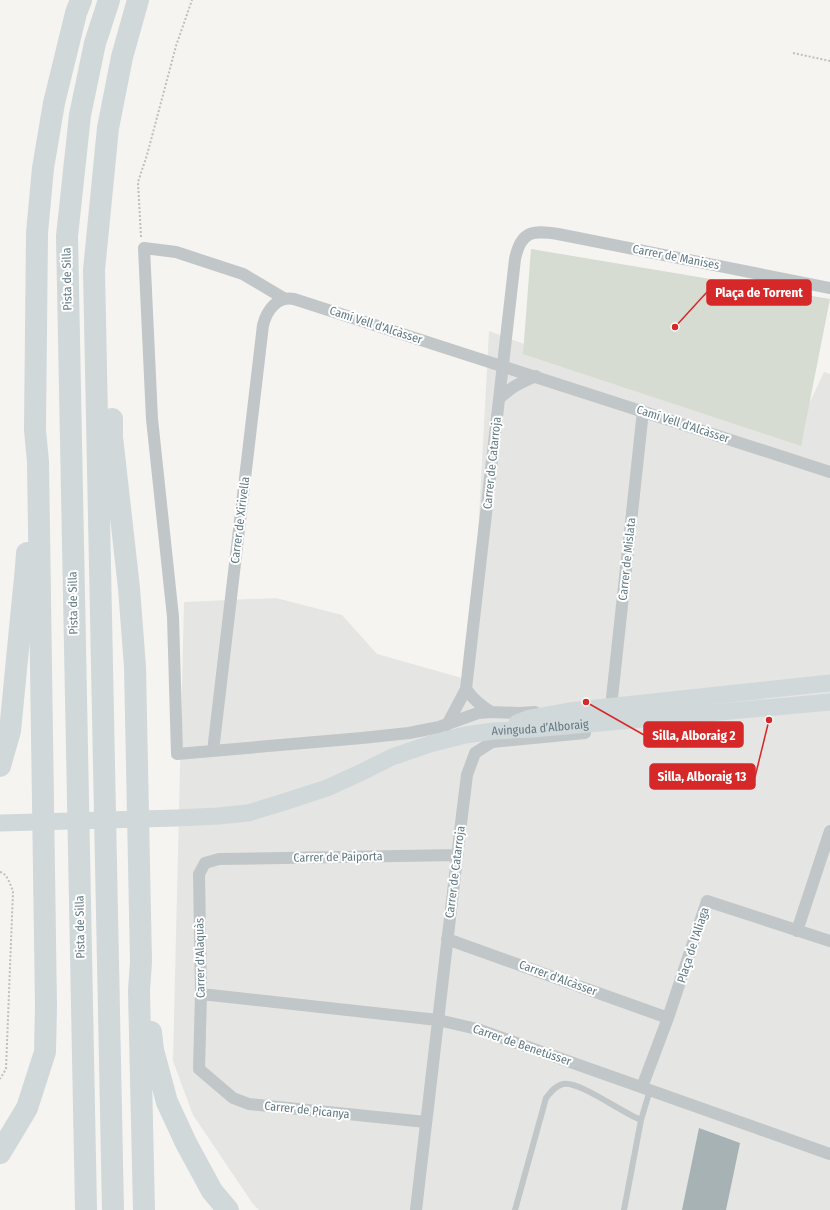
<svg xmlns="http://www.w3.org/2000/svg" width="830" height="1210" font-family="'Fira Sans Condensed',sans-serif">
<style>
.built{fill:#e5e5e3}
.green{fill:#d6dcd1}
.building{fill:#a7b2b5}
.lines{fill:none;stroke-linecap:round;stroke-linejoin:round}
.path{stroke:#bdbfc1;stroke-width:2;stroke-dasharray:2 2;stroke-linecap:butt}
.lane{stroke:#c1c6c8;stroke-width:6}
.street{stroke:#c1c6c8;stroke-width:12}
.secondary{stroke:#d0d8da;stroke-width:17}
.highway{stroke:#d0d8da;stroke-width:22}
.labels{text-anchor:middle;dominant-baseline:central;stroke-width:4;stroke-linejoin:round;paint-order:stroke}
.street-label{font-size:12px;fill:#617983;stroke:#fff}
.leader{fill:none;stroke:#d62828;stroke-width:1.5}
.callout-dot{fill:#d62828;stroke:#fff;stroke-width:1.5}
.callout{fill:#d62828;stroke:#d62828;stroke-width:1.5}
.callout-label{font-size:13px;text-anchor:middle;font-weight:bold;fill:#fff}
</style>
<rect width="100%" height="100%" fill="#f5f4f0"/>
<!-- built -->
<path class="built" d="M489 331 791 442 824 372 830 374V1210H259L253 1204 193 1115 173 1061 184 602 276 598 342 615 377 654 462 678 478 536Z"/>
<!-- green -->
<path class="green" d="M531 249 830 299 801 446 523 354Z"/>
<!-- building -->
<path class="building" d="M699 1128 740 1143 726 1210H682Z"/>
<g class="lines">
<!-- path -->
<path class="path" d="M793 53 830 61
M141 237 138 182 147 155 176 46 192 0
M0 872C8 874 10 885 13 891L6 1069 0 1079"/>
<!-- lane -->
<path class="lane" d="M515 1210 546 1098C551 1092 555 1086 563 1084 580 1081 622 1113 641 1120L650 1090
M624 1210 641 1120"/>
<!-- street -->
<path class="street" d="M285 299 243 274 176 252 144 248 152 419 173 617 177 754 362 738 409 733 439 727 478 713 491 712 519 713 535 712
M499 399C512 386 520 383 536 376
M466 689C473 699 481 706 491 712
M611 707 643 411
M447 725 466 689 515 259C521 231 532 230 558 234L830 288
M213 751 263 325C267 310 277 296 294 299L830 472
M797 931 830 831
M447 939 668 1018
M201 994 438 1020 477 1029 830 1154
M642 1087 668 1018 707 901 830 941
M426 1122 249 1104 233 1098 199 1069 201 994 199 874 205 863 219 859 457 855
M416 1210 462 815 467 775 475 753 492 742 585 733"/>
<!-- secondary -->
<g class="secondary">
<path d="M517 723 530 718 569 711 830 683"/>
<path id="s1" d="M0 823 177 818 218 816 248 813 284 802 327 788 360 773 392 757 430 744 465 735 494 731 533 729 830 702"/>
</g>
<!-- highway -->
<path class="highway" d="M112 419V437L129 588 135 667 141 962 139 990 144 1210
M0 766 10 731 26 567 27 553
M151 1032 153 1050 167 1102 186 1143 212 1191 228 1210
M0 1153 27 1108 45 1052 46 1007 38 462 35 430 37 233 43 168 54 103 76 13 81 0
M86 1210 67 236 80 115 95 43 109 0
M113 1210 94 270 108 128 122 57 138 0"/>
</g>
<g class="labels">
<!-- street labels -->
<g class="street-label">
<text transform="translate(676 257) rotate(11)">Carrer de Manises</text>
<text transform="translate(67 279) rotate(-91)">Pista de Silla</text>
<text transform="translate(376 325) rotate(18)">Camí Vell d'Alcàsser</text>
<text transform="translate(683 424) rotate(18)">Camí Vell d'Alcàsser</text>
<text transform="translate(492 463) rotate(-84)">Carrer de Catarroja</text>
<text transform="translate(240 520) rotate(-83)">Carrer de Xirivella</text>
<text transform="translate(627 559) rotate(-84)">Carrer de Mislata</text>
<text transform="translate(73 603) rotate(-91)">Pista de Silla</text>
<text stroke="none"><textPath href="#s1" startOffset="555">Avinguda d’Alboraig</textPath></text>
<text transform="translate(338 857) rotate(-1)">Carrer de Paiporta</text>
<text transform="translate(455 872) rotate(-83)">Carrer de Catarroja</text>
<text transform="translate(80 927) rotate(-91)">Pista de Silla</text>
<text transform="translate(693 945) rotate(-72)">Plaça de l'Aliaga</text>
<text transform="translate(200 958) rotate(-91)">Carrer d'Alaquàs</text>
<text transform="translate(558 978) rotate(20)">Carrer d'Alcàsser</text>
<text transform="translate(522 1045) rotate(19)">Carrer de Benetússer</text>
<text transform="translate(307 1110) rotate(6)">Carrer de Picanya</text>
</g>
</g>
<!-- callouts -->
<path class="leader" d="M675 327L707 292M586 702L644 735M769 720L755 777"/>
<g class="callout-dot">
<circle cx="675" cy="327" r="4"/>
<circle cx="586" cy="702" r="4"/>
<circle cx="769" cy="720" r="4"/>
</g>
<g class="callout">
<rect x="707" y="280" width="104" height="25" rx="4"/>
<rect x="644" y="722" width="99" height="25" rx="4"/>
<rect x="650" y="764" width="105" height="25" rx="4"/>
</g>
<g class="callout-label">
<text x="759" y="297">Plaça de Torrent</text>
<text x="694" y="740">Silla, Alboraig 2</text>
<text x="702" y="781">Silla, Alboraig 13</text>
</g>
</svg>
